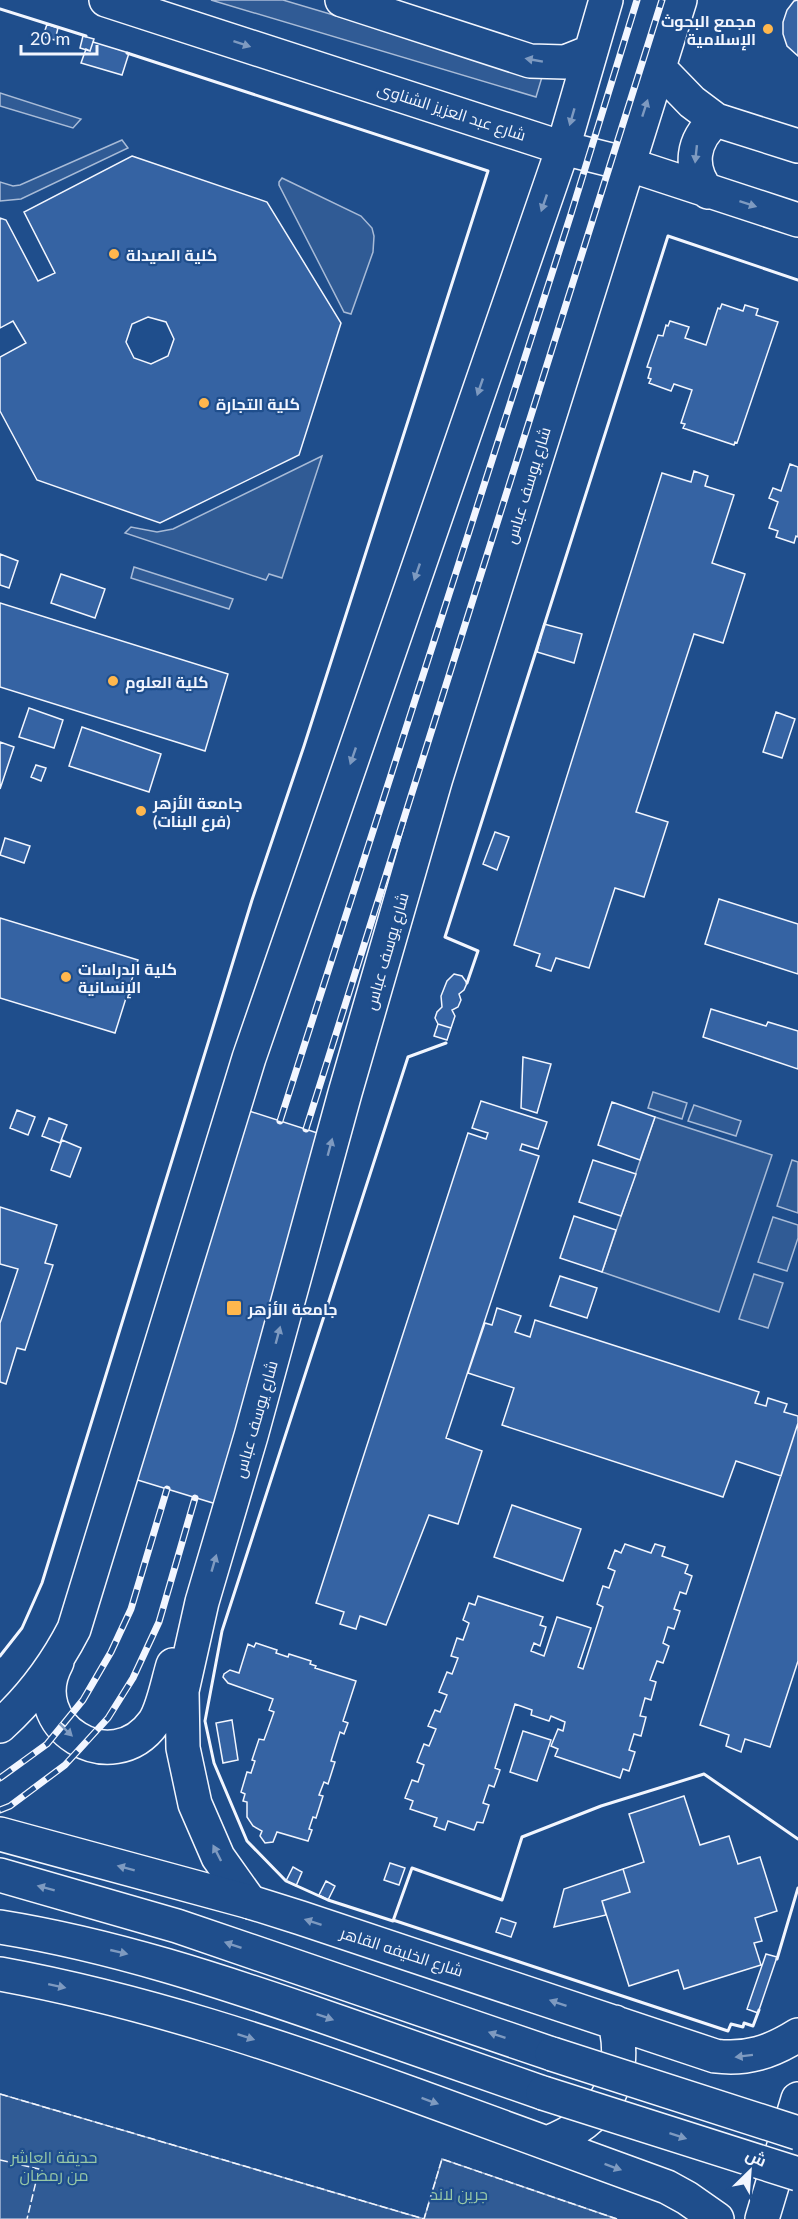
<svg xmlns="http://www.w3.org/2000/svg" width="798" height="2219" font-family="Lato,Cairo,sans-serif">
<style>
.green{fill:#305b95;stroke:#a8bbd7;stroke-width:1.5}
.building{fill:#3563a3;stroke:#f2f6ff;stroke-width:1.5;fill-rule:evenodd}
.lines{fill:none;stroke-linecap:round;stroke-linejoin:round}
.secondary-casing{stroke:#f2f6ff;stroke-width:36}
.primary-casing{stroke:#f2f6ff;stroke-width:36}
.secondary{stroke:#1f4e8c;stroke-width:33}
.primary{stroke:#1f4e8c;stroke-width:33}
.rail-casing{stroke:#f2f6ff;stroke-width:7}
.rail{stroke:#1f4e8c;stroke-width:4.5;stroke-dasharray:14;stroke-linecap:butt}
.primary-bridge-casing{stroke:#f2f6ff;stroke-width:36;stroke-linecap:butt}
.primary-bridge{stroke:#1f4e8c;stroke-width:33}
.fence{stroke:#f2f6ff;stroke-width:1.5;stroke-dasharray:8 3;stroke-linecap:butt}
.wall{stroke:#f2f6ff;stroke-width:3}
.oneway{fill:#7e9ac0}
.poi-dot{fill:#ffb74d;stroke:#1f4e8c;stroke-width:2}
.labels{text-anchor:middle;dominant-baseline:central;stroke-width:4.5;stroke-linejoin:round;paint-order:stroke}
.poi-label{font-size:16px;font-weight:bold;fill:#f2f6ff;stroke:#1f4e8c;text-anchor:start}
.street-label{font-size:16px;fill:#f2f6ff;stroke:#1f4e8c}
.park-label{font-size:16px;fill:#97c8a6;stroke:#1f4e8c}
</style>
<rect width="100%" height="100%" fill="#1f4e8c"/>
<!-- green -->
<path class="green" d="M211 0H283L542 77 536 97Z
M0 93 81 119 73 128 0 106Z
M122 140 128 148 21 199 0 201V182L13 186 20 185Z
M282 178 361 216 372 228 374 236 373 252 351 314 344 312 279 185V182Z
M322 456 282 578 269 574 266 580 125 533 131 527 157 532 173 529Z
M134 567 233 599 229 609 131 578Z
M653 1092 687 1103 682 1119 648 1108Z
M694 1105 741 1121 736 1136 688 1121Z
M655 1117 772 1155 719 1312 602 1272Z
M792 1160 798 1162V1213L777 1206Z
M773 1217 798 1225V1238L787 1271 758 1262Z
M754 1274 783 1283 768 1328 739 1319Z
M0 2094 424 2219 442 2159 617 2219H0Z"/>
<!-- building -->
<path class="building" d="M798 0V56L787 46 783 34V22L787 10 794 1Z
M47 24 58 28 55 40 43 37Z
M83 36 94 39 90 51 80 48Z
M93 42 129 53 122 75 81 63 86 49 90 51Z
M132 156 267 202 341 323 299 455 160 523 37 480 0 411V357L26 343 13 321 0 328V218L6 220 38 281 55 273 24 212ZM148 317 166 322 174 339 168 356 151 364 134 358 126 342 132 324Z
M722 304 743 311 745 305 758 309 756 315 778 322 737 443 735 442 734 445 683 428 685 424 681 423 692 390 674 384 671 391 649 383 651 379 648 378 651 368 647 367 658 335 663 336 666 325 668 326 670 321 689 327 685 338 706 345 718 308 720 309Z
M790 464 798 467V537L796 536 794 543 776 537 778 531 769 528 778 502 769 498 773 488 781 491Z
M694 471 708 476 705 486 734 495 712 563 745 574 723 643 694 634 636 812 668 822 644 897 615 888 589 968 556 958 551 971 536 966 540 954 514 945 662 473 691 482Z
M0 554 18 561 9 588 0 585Z
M61 574 105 589 95 618 51 603Z
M0 603 228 674 205 751 0 687Z
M544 624 582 634 574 663 537 652Z
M29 708 63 720 54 748 19 737Z
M776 712 795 719 782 758 763 752Z
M82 727 161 754 149 792 69 766Z
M0 742 14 747 0 789Z
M36 765 46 768 41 781 31 777Z
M495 832 509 837 497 870 483 864Z
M5 838 30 846 24 863 0 855Z
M719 899 798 924V974L705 944Z
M0 918 138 960 115 1033 0 998Z
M454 974 462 976 467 983 464 990 459 994 461 1000 458 1007 452 1010 455 1016 451 1028 438 1024 435 1018 437 1012 442 1007 441 996 447 981Z
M711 1009 766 1026 768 1022 798 1031V1069L703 1037Z
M438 1024 451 1028 447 1040 434 1036Z
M523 1057 551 1064 537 1113 521 1108Z
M481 1101 547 1122 538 1149 522 1144 520 1150 539 1156 446 1438 482 1451 458 1524 429 1515 386 1625 360 1616 356 1629 340 1624 344 1612 316 1603 468 1133 486 1139 488 1133 472 1128Z
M612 1102 655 1117 640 1160 598 1145Z
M17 1110 35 1117 28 1135 10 1128Z
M246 1110 333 1138 226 1507 131 1478Z
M49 1118 67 1125 60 1143 42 1136Z
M62 1140 81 1148 70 1177 51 1170Z
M593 1160 636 1174 621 1216 579 1202Z
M0 1207 57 1225 45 1263 53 1265 25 1350 17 1348 6 1384 0 1382V1323L18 1269 0 1264Z
M574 1216 616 1230 602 1272 560 1258Z
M560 1276 597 1288 587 1318 550 1306Z
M497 1308 521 1316 515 1332 530 1337 535 1320 759 1392 755 1403 766 1406 768 1398 787 1404 784 1412 798 1416V1423L781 1476 736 1461 723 1497 502 1425 514 1388 468 1373 485 1323 492 1325Z
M798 1423V1661L770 1747 745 1739 741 1752 726 1746 729 1735 700 1725Z
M512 1505 581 1529 563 1581 494 1557Z
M625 1544 651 1553 655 1544 665 1547 662 1556 688 1565 685 1573 692 1576 686 1594 680 1592 674 1609 680 1611 674 1629 668 1627 663 1643 669 1646 663 1663 657 1661 650 1680 656 1682 651 1700 645 1698 640 1716 646 1717 641 1736 634 1734 629 1750 635 1752 629 1771 623 1769 620 1778 555 1756 558 1749 551 1746 558 1729 563 1731 565 1722 551 1716 549 1721 531 1715 532 1710 515 1704 495 1768 500 1770 494 1787 489 1785 483 1803 489 1805 483 1823 477 1822 474 1830 448 1821 445 1830 434 1826 437 1818 410 1809 413 1801 405 1798 412 1780 418 1782 424 1765 417 1762 424 1744 429 1746 436 1729 428 1726 435 1710 440 1712 447 1695 439 1692 447 1672 452 1674 458 1658 451 1656 457 1638 463 1640 469 1623 463 1620 469 1603 475 1605 478 1596 543 1617 540 1625 546 1627 540 1646 534 1643 531 1651 544 1656 557 1617 591 1628 578 1667 583 1669 603 1607 597 1604 603 1586 609 1588 615 1571 608 1568 615 1550 621 1553Z
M256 1643 277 1650 276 1653 288 1657 289 1654 311 1661 310 1664 316 1666 315 1668 356 1681 343 1721 348 1723 344 1734 340 1732 331 1761 335 1762 328 1784 324 1782 319 1795 323 1796 316 1818 313 1817 309 1829 312 1830 308 1841 277 1832 273 1842 265 1843 260 1836 262 1831 253 1826 247 1817V1802L243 1801 245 1794 241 1792 247 1772 251 1773 255 1761 252 1760 259 1739 264 1740 274 1712 269 1710 273 1699 228 1683 223 1677 224 1674 230 1670 239 1673 248 1644 254 1647Z
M232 1720 238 1760 223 1763 216 1723Z
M523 1731 551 1740 537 1781 510 1772Z
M684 1796 700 1845 729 1836 738 1864 760 1857 777 1911 755 1918 762 1941 754 1943 761 1965 684 1989 678 1970 629 1986 602 1901 630 1892 623 1869 644 1862 629 1814Z
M390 1863 405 1868 399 1885 384 1880Z
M293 1867 302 1872 296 1886 286 1881Z
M623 1869 630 1892 602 1901 606 1915 554 1927 564 1889Z
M326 1881 335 1886 328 1900 319 1895Z
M501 1918 516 1923 511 1937 496 1932Z
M766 1954 777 1957 758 2013 747 2009Z"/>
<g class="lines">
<!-- secondary casing -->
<g class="secondary-casing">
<path id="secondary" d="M106 0 563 148 627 164 798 220
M342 0 530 61 565 62 590 52
M658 67 692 102 716 120 798 146
M708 192C688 168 692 140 716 120
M57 1662C22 1726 112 1781 154 1722 163 1709 168 1681 173 1665
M0 1726C31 1698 55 1666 74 1629L249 1058 563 148 606 0
M250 1902 218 1857 195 1804 183 1748 182 1691 202 1602 251 1436 345 1093 436 778 680 0
M762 2219 798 2099"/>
</g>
<!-- primary casing -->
<g class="primary-casing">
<path id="primary" d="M0 1834 250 1902 301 1918 715 2056C747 2060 771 2052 798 2035
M0 1875 177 1926 552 2054
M0 1927C112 1945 221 1981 328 2018 400 2043 471 2068 543 2093
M0 1974C142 2000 279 2046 415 2095 499 2125 583 2156 667 2187L687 2198 717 2219
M547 2143C603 2121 629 2083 615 2022"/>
</g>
<!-- secondary -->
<use href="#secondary" class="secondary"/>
<!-- primary -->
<use href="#primary" class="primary"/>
<!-- rail casing -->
<g class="rail-casing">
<path id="rail" d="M280 1121 571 214 637 0
M306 1129 662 0
M0 1778 47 1744 83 1700 111 1652 131 1609 167 1489
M0 1810 10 1806 65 1765 108 1718 133 1678 159 1622 195 1498"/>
</g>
<!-- rail -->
<use href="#rail" class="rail"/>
<!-- primary-bridge casing -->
<g class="primary-bridge-casing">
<path id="primary-bridge" d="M552 2054 798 2133
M543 2093 798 2174"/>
</g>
<!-- primary-bridge -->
<use href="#primary-bridge" class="primary-bridge"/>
<!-- fence -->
<path class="fence" d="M0 2094 424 2219 442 2159 617 2219
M0 2160 39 2169 27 2219"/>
<!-- wall -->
<path class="wall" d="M0 9 86 36
M467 983 478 951 445 937 668 236 798 280
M446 1043 408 1057 222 1631 205 1721 214 1763 247 1841 286 1881 328 1900 393 1921 412 1868 502 1900 522 1837 601 1806 704 1774 798 1839
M0 1656 22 1628 42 1583 252 900 304 746 488 171 127 53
M393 1920 728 2031 731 2024 743 2027 744 2023 753 2026 759 2010
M777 1959 798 1888"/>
</g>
<!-- one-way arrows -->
<defs><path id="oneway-solid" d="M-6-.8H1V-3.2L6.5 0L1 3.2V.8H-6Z" transform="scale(1.5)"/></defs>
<g class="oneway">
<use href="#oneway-solid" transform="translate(242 44) rotate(18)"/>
<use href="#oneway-solid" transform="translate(534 60) rotate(-170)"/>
<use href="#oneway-solid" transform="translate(645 108) rotate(-72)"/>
<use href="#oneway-solid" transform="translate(572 117) rotate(106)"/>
<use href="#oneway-solid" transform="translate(696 154) rotate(96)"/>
<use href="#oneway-solid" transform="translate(544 203) rotate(109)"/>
<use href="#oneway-solid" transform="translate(748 204) rotate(18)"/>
<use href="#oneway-solid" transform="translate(480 387) rotate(109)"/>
<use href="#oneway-solid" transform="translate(417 572) rotate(109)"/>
<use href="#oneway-solid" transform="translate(353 756) rotate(109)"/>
<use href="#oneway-solid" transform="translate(330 1147) rotate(-75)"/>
<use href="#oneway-solid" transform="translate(278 1335) rotate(-75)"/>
<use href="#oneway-solid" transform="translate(214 1563) rotate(-74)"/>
<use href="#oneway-solid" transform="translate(66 1730) rotate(44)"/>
<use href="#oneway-solid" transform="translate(217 1853) rotate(-117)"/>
<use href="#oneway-solid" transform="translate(126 1868) rotate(-165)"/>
<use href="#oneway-solid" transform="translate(46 1888) rotate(-165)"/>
<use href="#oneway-solid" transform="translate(313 1922) rotate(-162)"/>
<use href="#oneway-solid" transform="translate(233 1945) rotate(-161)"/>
<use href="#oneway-solid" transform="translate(119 1952) rotate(13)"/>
<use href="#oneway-solid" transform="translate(57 1986) rotate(12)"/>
<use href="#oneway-solid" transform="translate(558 2003) rotate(-161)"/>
<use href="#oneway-solid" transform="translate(325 2017) rotate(19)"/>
<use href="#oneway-solid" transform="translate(497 2035) rotate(-161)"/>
<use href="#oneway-solid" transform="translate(246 2037) rotate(18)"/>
<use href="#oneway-solid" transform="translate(744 2056) rotate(173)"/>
<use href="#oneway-solid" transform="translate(430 2101) rotate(20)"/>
<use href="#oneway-solid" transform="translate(678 2136) rotate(18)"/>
<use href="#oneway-solid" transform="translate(613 2167) rotate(20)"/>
</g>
<!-- markers -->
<g class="poi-dot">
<circle cx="768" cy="29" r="6"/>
<circle cx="114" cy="254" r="6"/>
<circle cx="204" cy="403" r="6"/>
<circle cx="113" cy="681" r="6"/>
<circle cx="141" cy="811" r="6"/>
<circle cx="66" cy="977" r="6"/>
<rect x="226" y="1300" width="16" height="16" rx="3"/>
</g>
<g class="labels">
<!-- poi labels -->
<g class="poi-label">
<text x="756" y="20" text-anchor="end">مجمع البحوث<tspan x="756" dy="18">الإسلامية</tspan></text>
<text x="126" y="254">كلية الصيدلة</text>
<text x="216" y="403">كلية التجارة</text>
<text x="125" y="681">كلية العلوم</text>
<text x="153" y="802">جامعة الأزهر<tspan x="153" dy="18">(فرع البنات)</tspan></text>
<text x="78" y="968">كلية الدراسات<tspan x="78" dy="18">الإنسانية</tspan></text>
<text x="248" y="1308">جامعة الأزهر</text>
</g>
<!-- street labels -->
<g class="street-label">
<text transform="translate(452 111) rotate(18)">شارع عبد العزيز الشناوى</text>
<text transform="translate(527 485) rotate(-73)">شارع يوسف عباس</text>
<text transform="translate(386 951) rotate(-74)">شارع يوسف عباس</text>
<text transform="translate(255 1419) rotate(-74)">شارع يوسف عباس</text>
<text transform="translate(402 1951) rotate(18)">شارع الخليفه القاهر</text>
</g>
<!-- park labels -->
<g class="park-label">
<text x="54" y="2156">حديقة العاشر<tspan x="54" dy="18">من رمضان</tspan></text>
<text x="459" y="2193">جرين لاند</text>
</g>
</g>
<!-- north arrow -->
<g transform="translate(750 2171) rotate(25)" stroke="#1f4e8c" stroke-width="4.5" paint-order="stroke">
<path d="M0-4.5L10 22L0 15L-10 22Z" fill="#f2f6ff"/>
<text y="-9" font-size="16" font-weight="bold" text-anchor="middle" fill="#f2f6ff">ش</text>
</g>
<!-- scale -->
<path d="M21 45v9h76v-9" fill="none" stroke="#f2f6ff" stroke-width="3"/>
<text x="30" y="45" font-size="18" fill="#f2f6ff" stroke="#1f4e8c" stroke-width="4.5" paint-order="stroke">20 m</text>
</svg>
